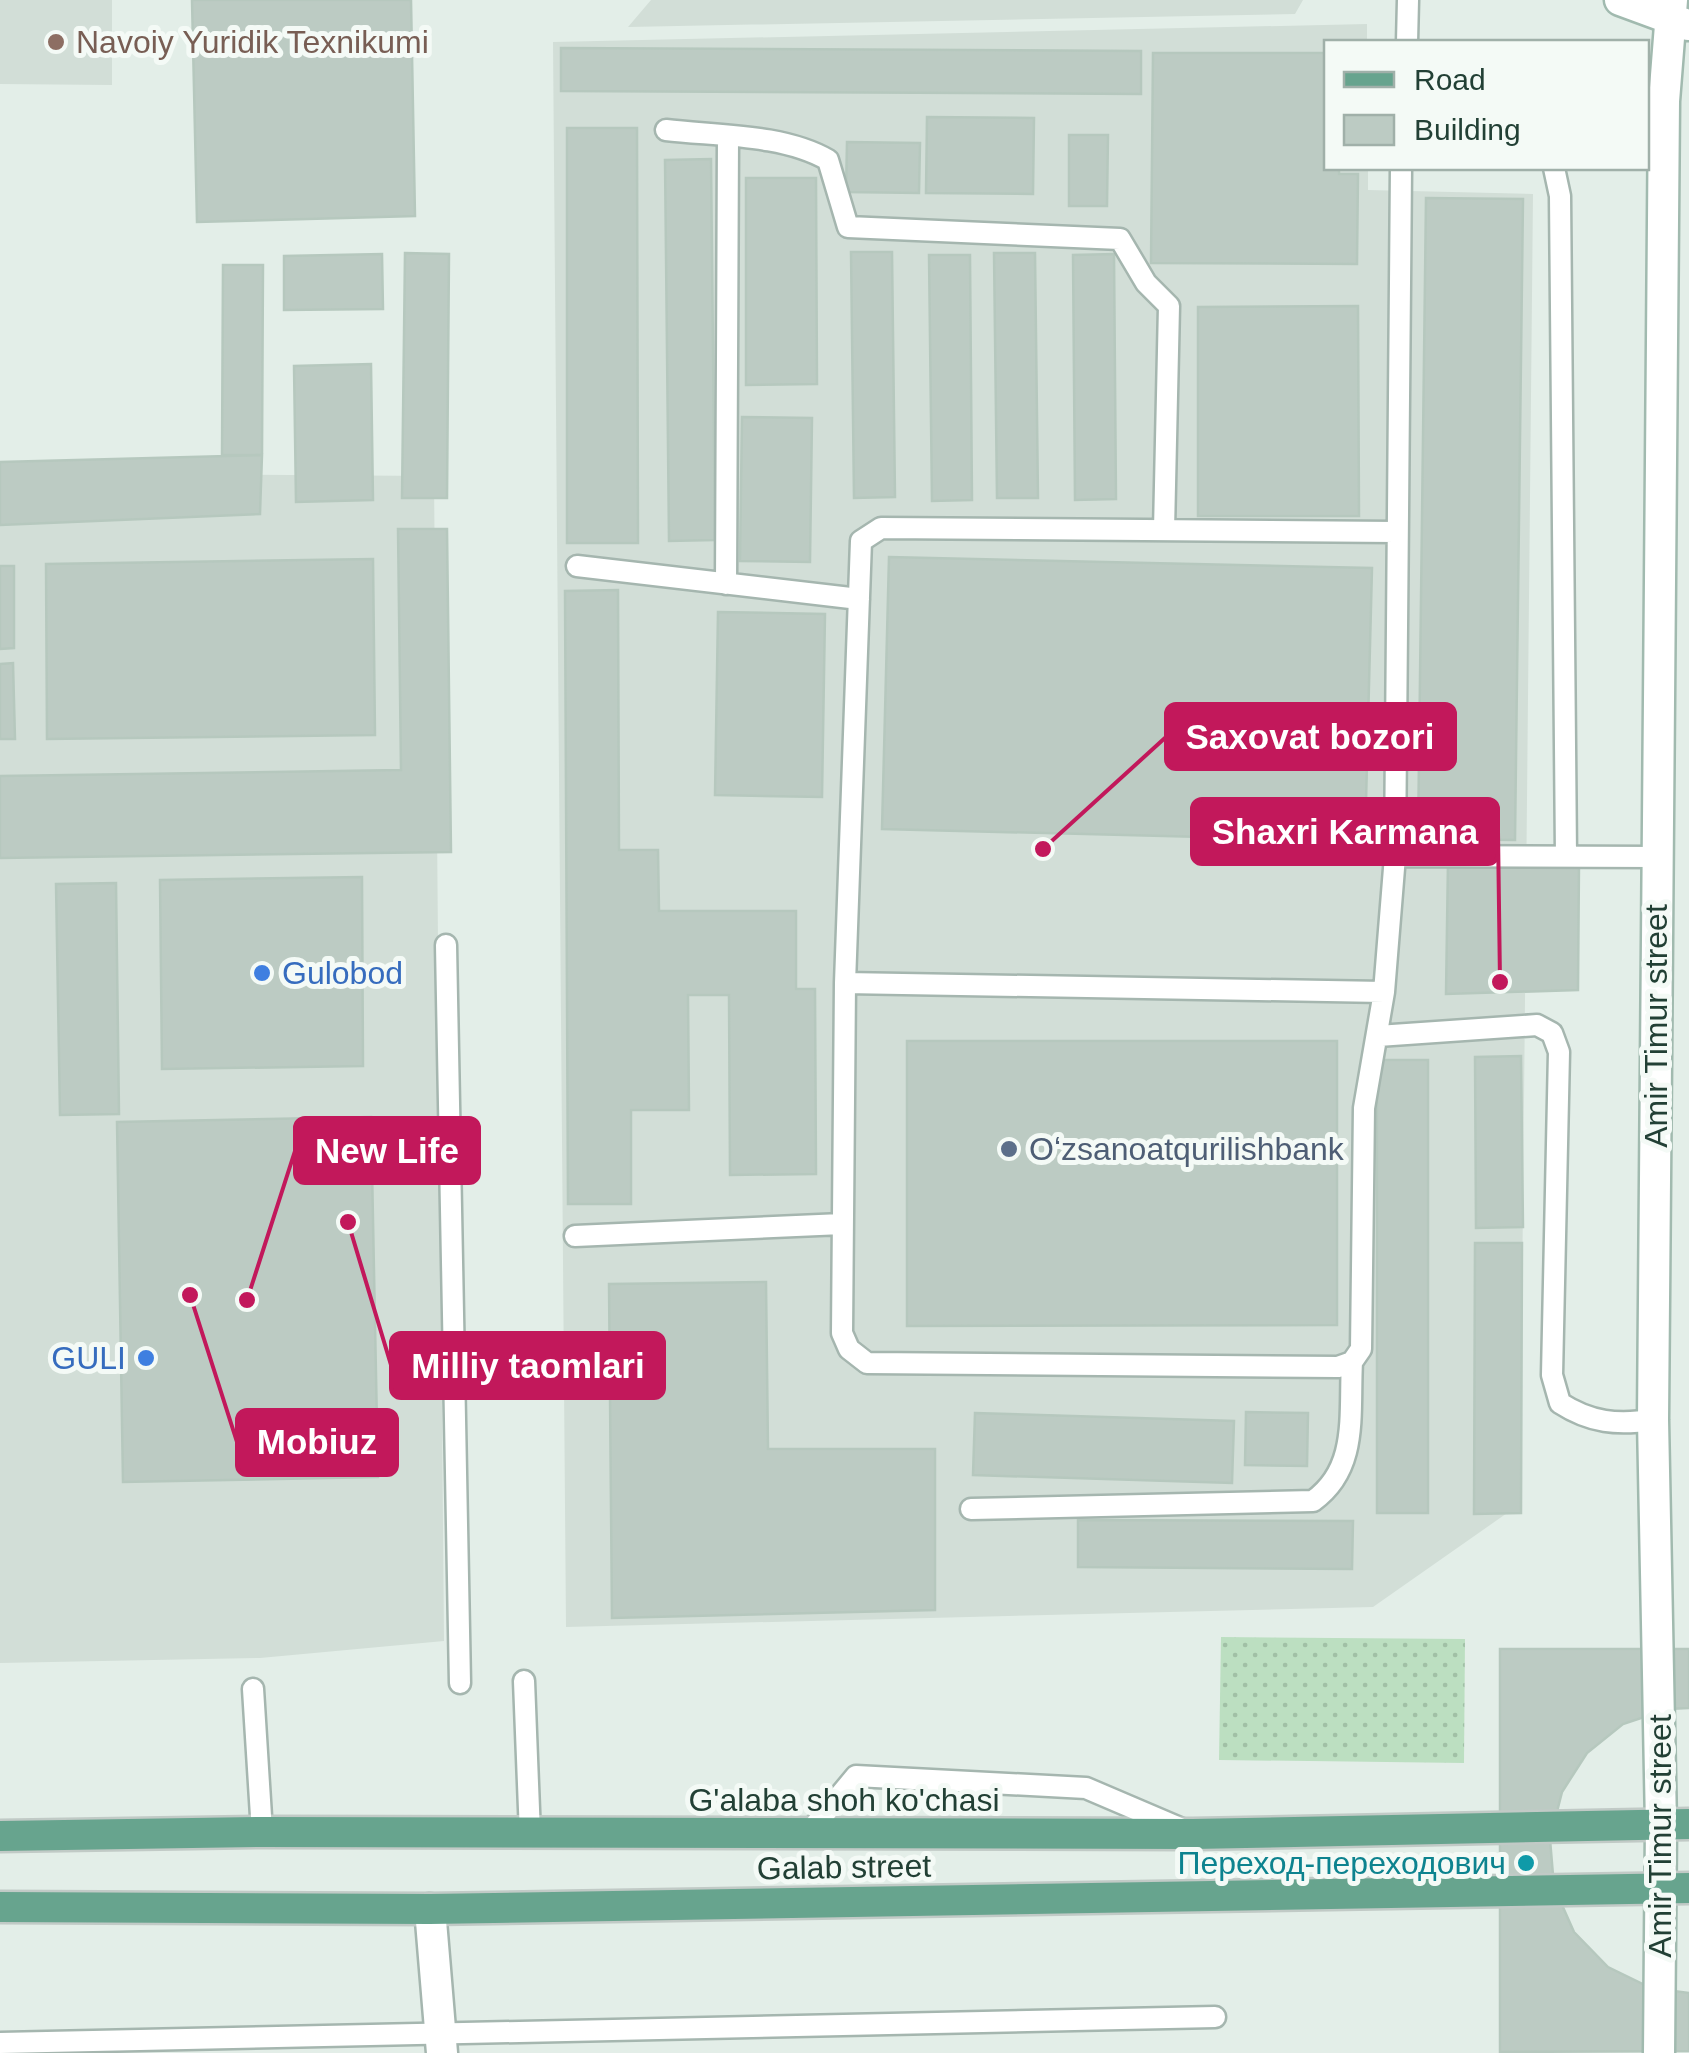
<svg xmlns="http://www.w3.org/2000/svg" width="1689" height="2053" font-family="Helvetica,sans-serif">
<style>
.built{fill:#d2ded7}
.grass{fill:url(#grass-dots)}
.building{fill:#bccbc3;stroke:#b6c8be;stroke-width:2.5}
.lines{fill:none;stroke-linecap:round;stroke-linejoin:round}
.service-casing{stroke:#a5b6af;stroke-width:25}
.minor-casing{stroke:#a5b6af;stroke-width:35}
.secondary-casing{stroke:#a1baaf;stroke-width:35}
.primary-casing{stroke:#c1cac6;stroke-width:35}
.service{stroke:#fff;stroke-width:20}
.minor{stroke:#fff;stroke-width:30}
.secondary{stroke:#fff;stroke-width:30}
.primary{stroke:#67a48e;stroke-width:30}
.education-dot{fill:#8d6e63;stroke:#f4faf6;stroke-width:4}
.shop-dot{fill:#3f7fe0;stroke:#f4faf6;stroke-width:4}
.service-dot{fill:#5c6f8a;stroke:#f4faf6;stroke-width:4}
.culture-dot{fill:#0f9aa8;stroke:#f4faf6;stroke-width:4}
.labels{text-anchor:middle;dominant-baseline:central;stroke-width:10;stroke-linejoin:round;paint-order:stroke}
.education-label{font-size:32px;fill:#785e54;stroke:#f4faf6;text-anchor:start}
.shop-label{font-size:32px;fill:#366cbe;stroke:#f4faf6;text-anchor:start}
.street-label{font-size:32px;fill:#224035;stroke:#f4faf6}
.service-label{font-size:32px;fill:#4e5e75;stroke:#f4faf6;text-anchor:start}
.culture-label{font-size:32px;fill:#0d838f;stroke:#f4faf6;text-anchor:end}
.leader{fill:none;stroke:#c2185b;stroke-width:4}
.callout-dot{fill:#c2185b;stroke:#f4faf6;stroke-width:4}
.callout{fill:#c2185b;stroke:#c2185b;stroke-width:4}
.callout-label{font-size:35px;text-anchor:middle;font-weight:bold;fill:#fff}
</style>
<defs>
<pattern id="grass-dots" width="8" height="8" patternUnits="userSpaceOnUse" patternTransform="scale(2.5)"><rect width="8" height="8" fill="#bcdfc1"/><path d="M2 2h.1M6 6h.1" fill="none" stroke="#a1c0a6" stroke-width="1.8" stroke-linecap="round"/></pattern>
</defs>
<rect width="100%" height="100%" fill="#e3eee8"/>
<!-- built -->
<path class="built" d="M0 0H112V85L0 84Z
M651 0H1303L1295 14 628 27Z
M1367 24V42H1326V168H1368V190L1533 194 1520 1504 1373 1607 566 1627 553 42Z
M0 473 434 476 444 1641 260 1658 0 1663Z"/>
<!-- grass -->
<path class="grass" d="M1221 1637 1465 1639 1464 1763 1219 1760Z"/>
<!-- building -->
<path class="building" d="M192 0H411L415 216 197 222Z
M561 48 1141 51V94L561 91Z
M1153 53H1326V168H1339V174H1358L1357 264 1151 263Z
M927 117 1034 118 1033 194 926 193Z
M567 128H637L638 543H567Z
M1069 135H1108L1107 206H1069Z
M847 142 920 143 919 193 846 192Z
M711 159 715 540 669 541 665 160Z
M746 178H816L817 384 746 385Z
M1426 198 1523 199 1515 840 1418 839Z
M851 252H892L895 497 854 498Z
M405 253 449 254 447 498H402Z
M994 253H1035L1038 498H997Z
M382 254 383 309 284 310V256Z
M1114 254 1116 499 1075 500 1073 255Z
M929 255H970L972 500 932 501Z
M223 265H263L262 455H222Z
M1358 306 1359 516H1198V307Z
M371 364 373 500 296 502 294 366Z
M742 417 812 418 810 562 740 561Z
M262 455 260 514 0 525V462Z
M398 529H447L451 852 0 858V776L401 770Z
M889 557 1372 568 1365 841 882 829Z
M373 559 375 735 47 739 46 564Z
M0 566H14V648L0 649Z
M618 590 619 850H658L659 911H796V989H815L816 1174 730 1175 729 995H688L689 1110H631V1204H568L565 591Z
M718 612 825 614 822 797 715 795Z
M13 663 15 739H0V664Z
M1448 861 1579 863 1578 990 1446 994Z
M362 877 363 1066 162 1069 160 880Z
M116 883 119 1114 60 1115 56 884Z
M907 1041H1337V1325L907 1326Z
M1521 1056 1523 1227 1476 1228 1475 1057Z
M1377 1060H1428V1513H1377Z
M371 1117 378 1477 123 1482 117 1122Z
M1475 1243H1522L1521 1513 1474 1514Z
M766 1282 768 1449H935V1610L612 1618 609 1284Z
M1246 1412 1308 1413 1307 1466 1245 1465Z
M975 1413 1234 1421 1232 1483 973 1475Z
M1078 1520 1353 1521 1352 1569 1078 1567Z
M1500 1649H1689V1708L1668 1709 1623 1724 1587 1753 1562 1792 1550 1839 1554 1887 1574 1932 1608 1967 1651 1988 1689 1993V2051L1500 2052Z"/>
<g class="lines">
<!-- service casing -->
<g class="service-casing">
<path id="service" d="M1407 42 1408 0
M666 130C717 136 783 134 828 160L848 227 1120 239 1146 283 1169 306 1164 530
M1554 168 1560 196 1566 856
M1396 532 881 528 861 541 845 983 842 1333 849 1349 867 1363 1338 1367 1352 1362 1361 1349 1364 1108 1384 992 1395 856 1401 168
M577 566 859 599
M726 584 728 138
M1395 856 1658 857
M446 945 460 1683
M845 983 1384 992
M1378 1036 1537 1025 1552 1033 1559 1052 1552 1375 1560 1403C1591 1423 1617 1425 1653 1420
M575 1236 842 1224
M971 1509 1313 1501C1359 1468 1349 1414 1352 1362
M524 1681 530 1835
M253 1689 262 1832
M806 1836 856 1776 1086 1788 1182 1829
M0 2043 1215 2017"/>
</g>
<!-- minor casing -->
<g class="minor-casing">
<path id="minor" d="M430 1909 442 2053"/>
</g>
<!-- secondary casing -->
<g class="secondary-casing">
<path id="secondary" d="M1620 0 1688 25
M1659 2053 1661 1825 1653 1420 1664 101 1672 0"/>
</g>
<!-- primary casing -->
<g class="primary-casing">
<path id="primary" d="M0 1836 262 1832 1193 1834 1689 1824
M0 1907 430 1909 1689 1888"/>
</g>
<!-- service -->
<use href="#service" class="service"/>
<!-- minor -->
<use href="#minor" class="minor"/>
<!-- secondary -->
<use href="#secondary" class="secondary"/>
<!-- primary -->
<use href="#primary" class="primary"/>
</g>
<!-- markers -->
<circle class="education-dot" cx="56" cy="42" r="10"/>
<g class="shop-dot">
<circle cx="262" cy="973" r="10"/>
<circle cx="146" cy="1358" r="10"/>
</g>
<circle class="service-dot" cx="1009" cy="1149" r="10"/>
<circle class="culture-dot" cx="1526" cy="1863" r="10"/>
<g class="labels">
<!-- education labels -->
<g class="education-label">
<text x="76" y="42">Navoiy Yuridik Texnikumi</text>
</g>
<!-- shop labels -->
<g class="shop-label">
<text x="282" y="973">Gulobod</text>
<text x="126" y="1358" text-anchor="end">GULI</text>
</g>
<!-- street labels -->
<g class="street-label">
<text transform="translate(1656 1026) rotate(-90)">Amir Timur street</text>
<text x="844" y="1800">G'alaba shoh ko'chasi</text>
<text transform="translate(1660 1836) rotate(-90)">Amir Timur street</text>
<text transform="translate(844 1867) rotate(-1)">Galab street</text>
</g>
<!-- service labels -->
<g class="service-label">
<text x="1029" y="1149">Oʻzsanoatqurilishbank</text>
</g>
<!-- culture labels -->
<g class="culture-label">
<text x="1506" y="1863">Переход-переходович</text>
</g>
</g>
<!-- callouts -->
<path class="leader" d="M1043 849L1166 737M1500 982L1498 832M247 1300L295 1151M348 1222L391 1365M190 1295L237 1442"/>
<g class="callout-dot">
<circle cx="1043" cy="849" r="10"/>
<circle cx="1500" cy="982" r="10"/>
<circle cx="247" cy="1300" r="10"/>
<circle cx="348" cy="1222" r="10"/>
<circle cx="190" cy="1295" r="10"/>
</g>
<g class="callout">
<rect x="1166" y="704" width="289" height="65" rx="10"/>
<rect x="1192" y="799" width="306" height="65" rx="10"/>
<rect x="295" y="1118" width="184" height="65" rx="10"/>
<rect x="391" y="1333" width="273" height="65" rx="10"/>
<rect x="237" y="1410" width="160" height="65" rx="10"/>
</g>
<g class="callout-label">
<text x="1310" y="749">Saxovat bozori</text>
<text x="1345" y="844">Shaxri Karmana</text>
<text x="387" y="1163">New Life</text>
<text x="528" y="1378">Milliy taomlari</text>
<text x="317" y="1454">Mobiuz</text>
</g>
<!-- legend -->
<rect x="1324" y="40" width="325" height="130" fill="#f4faf6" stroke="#a0b0a9" stroke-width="2.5"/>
<rect x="1344" y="72" width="50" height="15" fill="#67a48e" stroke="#a0b0a9" stroke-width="2.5"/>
<text x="1414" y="90" font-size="30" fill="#224035">Road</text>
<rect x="1344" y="115" width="50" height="30" fill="#bccbc3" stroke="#a0b0a9" stroke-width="2.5"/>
<text x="1414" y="140" font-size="30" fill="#224035">Building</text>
</svg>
